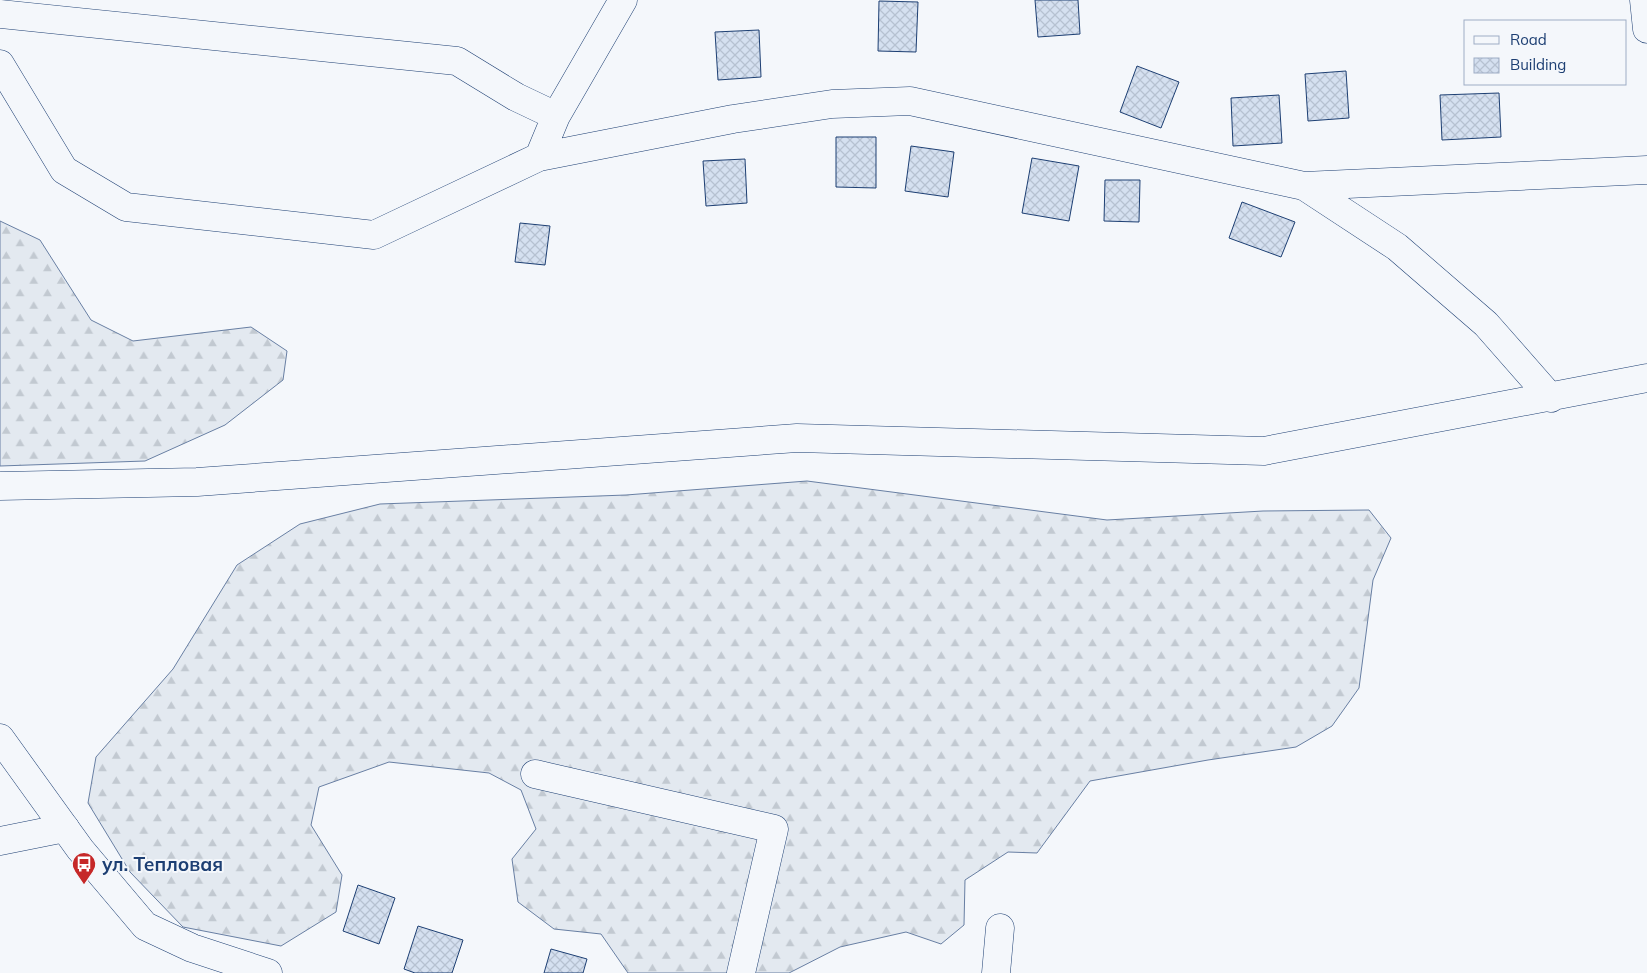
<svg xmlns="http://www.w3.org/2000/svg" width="1647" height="973" font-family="Mulish,sans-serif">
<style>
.forest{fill:url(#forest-firs);stroke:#687fa3}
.building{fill:url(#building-cross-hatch);stroke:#1d3f73}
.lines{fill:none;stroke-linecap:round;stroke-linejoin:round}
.minor-casing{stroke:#1d3f73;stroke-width:29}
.major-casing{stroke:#1d3f73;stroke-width:29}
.minor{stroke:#f4f7fb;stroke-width:28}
.major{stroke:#f4f7fb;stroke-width:28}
.labels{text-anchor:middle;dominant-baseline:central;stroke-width:4;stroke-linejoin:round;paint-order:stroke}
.poi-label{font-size:19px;font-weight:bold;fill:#1d3f73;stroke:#f4f7fb;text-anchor:start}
</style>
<defs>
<pattern id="forest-firs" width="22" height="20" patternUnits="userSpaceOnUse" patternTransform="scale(1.25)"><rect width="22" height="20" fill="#e3e9f0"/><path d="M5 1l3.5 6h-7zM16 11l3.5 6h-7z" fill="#c2c9d1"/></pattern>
<pattern id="building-cross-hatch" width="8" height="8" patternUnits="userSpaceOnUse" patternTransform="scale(1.25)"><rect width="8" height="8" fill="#d5e0f0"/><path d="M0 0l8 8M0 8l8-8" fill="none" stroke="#b6c1d1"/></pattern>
</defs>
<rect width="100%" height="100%" fill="#f4f7fb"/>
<!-- forest -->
<path class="forest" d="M0 221 40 240 91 320 133 341 251 327 287 351 283 380 225 425 145 461 0 466Z
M807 481 1107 520 1263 511 1369 510 1391 538 1373 580 1359 688 1332 726 1296 747 1208 760 1090 781 1037 853 1008 852 965 880 964 925 941 944 906 932 840 947 789 973H628L601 934 554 929 518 902 512 859 536 829 521 790 489 773 389 762 319 787 311 825 342 875 336 912 281 946 183 927 130 872 88 803 96 757 173 669 237 565 300 524 380 504 626 495Z"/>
<!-- building -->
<path class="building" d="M1035 0H1078L1080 34 1038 37Z
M879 1 918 2 916 52 878 51Z
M759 30 761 77 718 80 715 32Z
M1137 66 1179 82 1161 128 1120 112Z
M1346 71 1349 118 1308 121 1305 74Z
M1499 93 1501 137 1442 140 1440 95Z
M1279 95 1282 143 1233 146 1231 98Z
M836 137H876V188L836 187Z
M911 146 954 152 948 197 905 191Z
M1032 158 1079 166 1069 221 1022 213Z
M745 159 747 203 706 206 703 161Z
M1105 180H1140L1139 222 1104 221Z
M1242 202 1295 222 1281 257 1229 238Z
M520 223 550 226 545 265 515 262Z
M358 885 395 898 379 944 343 931Z
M418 926 463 940 452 973H415L404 969Z
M551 949 587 959 583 973H544Z"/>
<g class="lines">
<!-- minor casing -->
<g class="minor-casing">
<path id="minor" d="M1644 0 1647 29
M0 14 457 61 516 97 556 116
M0 64 64 170 126 207 374 235 539 157 733 119 832 104 910 101 1304 186 1647 170
M539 157 556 116 623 0
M1304 186 1397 247 1486 324 1551 398
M0 486 197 482 797 438 1264 451 1647 378
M535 774 774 829 741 973
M0 841 65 828
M996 973 1000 928"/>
</g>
<!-- major casing -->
<g class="major-casing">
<path id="major" d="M0 738 80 849 145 926 192 948 268 973"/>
</g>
<!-- minor -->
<use href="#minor" class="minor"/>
<!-- major -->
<use href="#major" class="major"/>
</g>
<!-- icons -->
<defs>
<g id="bus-pin" transform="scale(1.25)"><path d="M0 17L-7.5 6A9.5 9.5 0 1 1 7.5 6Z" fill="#c62828" stroke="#f4f7fb"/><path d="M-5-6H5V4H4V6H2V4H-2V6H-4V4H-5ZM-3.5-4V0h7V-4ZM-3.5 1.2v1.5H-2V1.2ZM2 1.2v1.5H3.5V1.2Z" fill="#fff"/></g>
</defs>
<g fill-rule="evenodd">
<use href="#bus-pin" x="84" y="864"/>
</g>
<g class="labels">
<!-- poi labels -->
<g class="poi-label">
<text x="102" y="864">ул. Тепловая</text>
</g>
</g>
<!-- legend -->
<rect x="1464" y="20" width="162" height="65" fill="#f4f7fb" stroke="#9eadc5"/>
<rect x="1474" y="36" width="25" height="8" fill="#f4f7fb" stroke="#9eadc5"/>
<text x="1510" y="45" font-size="15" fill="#1d3f73">Road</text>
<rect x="1474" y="58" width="25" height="15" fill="url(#building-cross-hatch)" stroke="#9eadc5"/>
<text x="1510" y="70" font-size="15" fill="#1d3f73">Building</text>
</svg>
